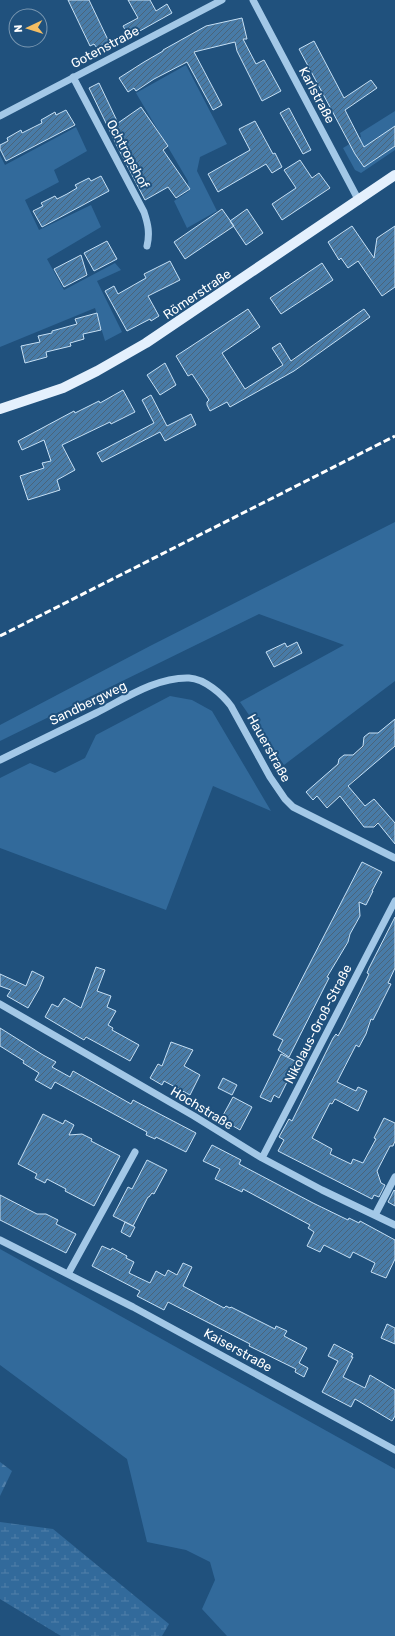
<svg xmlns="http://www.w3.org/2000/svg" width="395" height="1636" font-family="Rubik,sans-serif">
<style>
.green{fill:#326a9b}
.forest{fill:url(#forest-firs)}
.wetland{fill:url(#wetland-marsh)}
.building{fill:url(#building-hatch);stroke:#c6e0f5}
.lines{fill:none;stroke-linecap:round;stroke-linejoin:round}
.minor{stroke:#a3c8e7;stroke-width:7}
.major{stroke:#e4f0fd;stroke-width:10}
.rail{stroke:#fff;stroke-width:3;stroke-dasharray:7 3;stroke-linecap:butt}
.labels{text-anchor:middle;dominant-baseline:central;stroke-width:4;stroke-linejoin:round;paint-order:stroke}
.street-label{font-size:13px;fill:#fff;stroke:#20517d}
</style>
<defs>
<pattern id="forest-firs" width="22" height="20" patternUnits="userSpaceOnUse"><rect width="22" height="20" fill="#326a9b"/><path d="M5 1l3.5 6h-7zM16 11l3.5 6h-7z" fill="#5180aa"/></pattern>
<pattern id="wetland-marsh" width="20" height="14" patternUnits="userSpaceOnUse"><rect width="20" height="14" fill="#326a9b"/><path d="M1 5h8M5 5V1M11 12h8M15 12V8" fill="none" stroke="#5180aa"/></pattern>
<pattern id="building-hatch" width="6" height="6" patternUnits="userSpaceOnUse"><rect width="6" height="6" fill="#487ba7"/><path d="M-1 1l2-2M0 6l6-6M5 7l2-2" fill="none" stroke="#4a647a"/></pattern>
</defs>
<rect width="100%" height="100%" fill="#20517d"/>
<!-- green -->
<path class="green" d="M186 65 227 144 200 157 197 171 217 211 187 228 174 201 189 191 188 181 136 93Z
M395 111V150L361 173 355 170 343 148 361 137 360 133Z
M76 127 87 151 54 170 59 182 25 200 39 230 91 205 101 227 47 259 64 290 115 263 121 270 97 281 122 332 105 341 95 308 0 347V155L5 165Z
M395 522V681L284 765 240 702 344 645 259 614 0 741V725L150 646Z
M170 696 192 700 212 711 271 811 213 786 166 910 0 848V778L30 763 55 773 85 758 96 735Z
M0 1249 395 1469V1636H227L202 1609 215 1580 210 1562 186 1550 147 1542 127 1459 0 1365Z"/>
<!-- forest -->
<path class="forest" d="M0 1462 12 1471 0 1496Z"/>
<!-- wetland -->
<path class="wetland" d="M0 1522 53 1529 169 1624 162 1636H61L0 1599Z"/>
<!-- building -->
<path class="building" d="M68 0H89L109 42 97 48 94 44 90 46Z
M128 0H150L156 11 167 4 172 13 129 37 123 26 138 18Z
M242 18 247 39H243L256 64 264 60 281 91 262 101 237 51 235 42 194 52 222 105 213 110 187 62 154 79 136 91 134 88 128 92 119 78 144 62 163 51V50L206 26Z
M314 41 344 98 371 80 377 88 345 110 364 147 395 126V146L364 167 355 154 299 49Z
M99 83 118 123 141 107 168 146 163 150 190 189 176 198 168 187 145 200 118 148 89 88Z
M289 108 311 150 303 154 280 113Z
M66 110 75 125 6 161 0 149V145L8 141 7 138 21 130 22 133 42 123 41 120 55 112 56 115Z
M255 121 273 154 275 153 282 167 272 173 266 164 218 192 208 174 250 150 239 129Z
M300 160 312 178 319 173 330 188 282 220 272 204 296 188 284 170Z
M101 176 109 191 42 227 33 211 43 206 41 203 55 196 57 199 67 194 77 188 75 185 89 178 91 181Z
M222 209 234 226 185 259 174 242Z
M247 209 263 233 246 245 230 221Z
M352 226 374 258 377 238 395 226V287L382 296 358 261 348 268 341 258 339 260 328 242Z
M107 241 117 259 94 271 84 253Z
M81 255 87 275 64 287 54 269Z
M170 261 180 280 148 296 159 316 151 321 150 319 127 331 105 291 114 286 118 294 146 278 144 274Z
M322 263 333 280 281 314 270 298Z
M248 309 260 327 222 353 245 389 283 365 272 348 280 343 291 361 364 309 370 317 294 371 230 407 227 402 210 411 207 405V402L209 400 192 374 188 376 176 356Z
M97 313 101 330 83 334 84 339 70 343 71 346 46 352 47 357 25 363 21 346 40 342 38 336 52 333V331L77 324 75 319Z
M165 363 176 385 160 395 147 375Z
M123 390 135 412 111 424 110 422 62 445 75 470 57 480 60 490 28 500 20 476 44 468 42 463 51 461 44 440 22 450 18 441 74 411 75 413 99 401 100 403Z
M151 395 167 426 191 414 196 425 165 441 160 432 102 462 97 453 154 423 142 400Z
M297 642 302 653 274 667 266 652 285 643 287 647Z
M395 719V746L348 786 365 806 374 799 395 823V844L378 823 374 827H364L340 796 327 808 317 796 313 800 306 792 338 764 339 759 344 755H353L363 746 364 737 369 733H378Z
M362 862 382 872 372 891H373L366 905 359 902 360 916 350 934 348 942 327 977 329 978 289 1057 278 1050 283 1040 273 1035Z
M395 917V968L388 983 391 984 373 1020 371 1019 366 1034 359 1047 356 1045 337 1082 356 1091 358 1087 367 1091 358 1111 335 1099 332 1104 330 1103 312 1138 332 1149 330 1154 351 1164 353 1159 363 1163 376 1139 374 1138 384 1118 395 1123V1141L393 1146H390L377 1171 381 1183 385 1185 379 1197 374 1195 372 1199 278 1151 284 1140 279 1137 289 1119 292 1121 333 1038 336 1034 338 1036 343 1027 369 974 367 973 369 968Z
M96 967 105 970 97 991 111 996 107 1007 116 1011 108 1025 113 1028 112 1030 139 1045 130 1061 86 1037 84 1040 45 1017 52 1004 58 1007 64 998 81 1008Z
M32 971 44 977 39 989 28 1008 7 996 11 990 0 986V974L26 986Z
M0 1028 43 1055 56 1062 52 1067 70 1077 73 1071 131 1104 133 1100 196 1133 186 1152 156 1137 155 1139 146 1135 147 1132 55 1082 51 1089 35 1080 39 1073 23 1063 24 1061 0 1046Z
M171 1042 193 1050 184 1066 200 1075 190 1095 164 1081 162 1085 150 1078 158 1064 162 1066Z
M281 1054 297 1062 279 1098 274 1095 271 1102 260 1097Z
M223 1078 237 1085 232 1095 218 1088Z
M233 1097 252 1107 240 1130 221 1119Z
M43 1114 63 1124 65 1120 74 1125 69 1135 82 1134 92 1139 91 1141 120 1156 94 1206 65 1191 66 1189 47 1179 45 1183 35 1178 37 1174 18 1164Z
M212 1145 241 1160 239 1164 313 1203 348 1220 349 1218 359 1223 360 1221 395 1240V1259L386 1278 371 1272 375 1263 353 1252 350 1258 324 1245 320 1252 307 1246 314 1232 308 1228 310 1225 243 1189 242 1192 215 1179 220 1169 203 1161Z
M147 1160 167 1170 154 1194 152 1193 149 1197H148L133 1226 113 1216 128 1187 132 1189Z
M394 1190 395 1191V1206L388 1202Z
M0 1195 37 1214H46L58 1220 56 1224 76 1234 66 1253 0 1220Z
M125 1222 135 1227 130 1237 121 1232Z
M102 1246 111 1250 112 1248 127 1256 126 1258 134 1262 129 1273 150 1283 156 1271 165 1276 168 1270 177 1275 183 1263 192 1267 183 1286 224 1308 226 1306 230 1308 231 1307 275 1329 276 1326 287 1331 284 1336 307 1348 299 1363 308 1368 304 1377 295 1372 296 1369 249 1346 250 1344 168 1302 164 1310 137 1296 140 1291 92 1266Z
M387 1324 395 1328V1344L381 1338Z
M334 1344 353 1354 351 1357H353L343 1377 365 1388 370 1375 395 1390V1416L392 1421 355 1399 351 1407 322 1392 338 1361 328 1356Z"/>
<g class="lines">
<!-- minor -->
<path class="minor" d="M253 0 359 201
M73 77 144 212C148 224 150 233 147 246
M0 116 222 0
M0 760C32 744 64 729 96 713 124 699 156 677 189 678 205 679 222 694 231 706L270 777 285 799 293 807 395 858
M0 1004 194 1116 262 1158 322 1190 395 1225
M262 1158 395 901
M375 1215 395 1177
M0 1240 133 1307 395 1450
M68 1274 135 1152"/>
<!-- major -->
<path class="major" d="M0 409 63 388 97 371 146 343 395 175"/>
<!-- rail -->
<path class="rail" d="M0 636 395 436"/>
</g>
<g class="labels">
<!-- street labels -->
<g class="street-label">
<text transform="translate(105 47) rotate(-28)">Gotenstraße</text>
<text transform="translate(317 95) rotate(62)">Karlstraße</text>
<text transform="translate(128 154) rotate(62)">Ochtropshof</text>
<text transform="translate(197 294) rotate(-34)">Römerstraße</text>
<text transform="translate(88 703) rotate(-26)">Sandbergweg</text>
<text transform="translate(269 748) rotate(61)">Hauerstraße</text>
<text transform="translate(318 1024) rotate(-63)">Nikolaus-Groß-Straße</text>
<text transform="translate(202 1108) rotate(31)">Hochstraße</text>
<text transform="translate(238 1350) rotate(29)">Kaiserstraße</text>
</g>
</g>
<!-- north arrow -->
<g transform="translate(28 28) rotate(266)"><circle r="19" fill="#20517d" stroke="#7997b1"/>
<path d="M0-3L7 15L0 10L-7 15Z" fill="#f4be63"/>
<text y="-6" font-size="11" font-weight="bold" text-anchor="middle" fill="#ffffff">N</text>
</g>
</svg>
